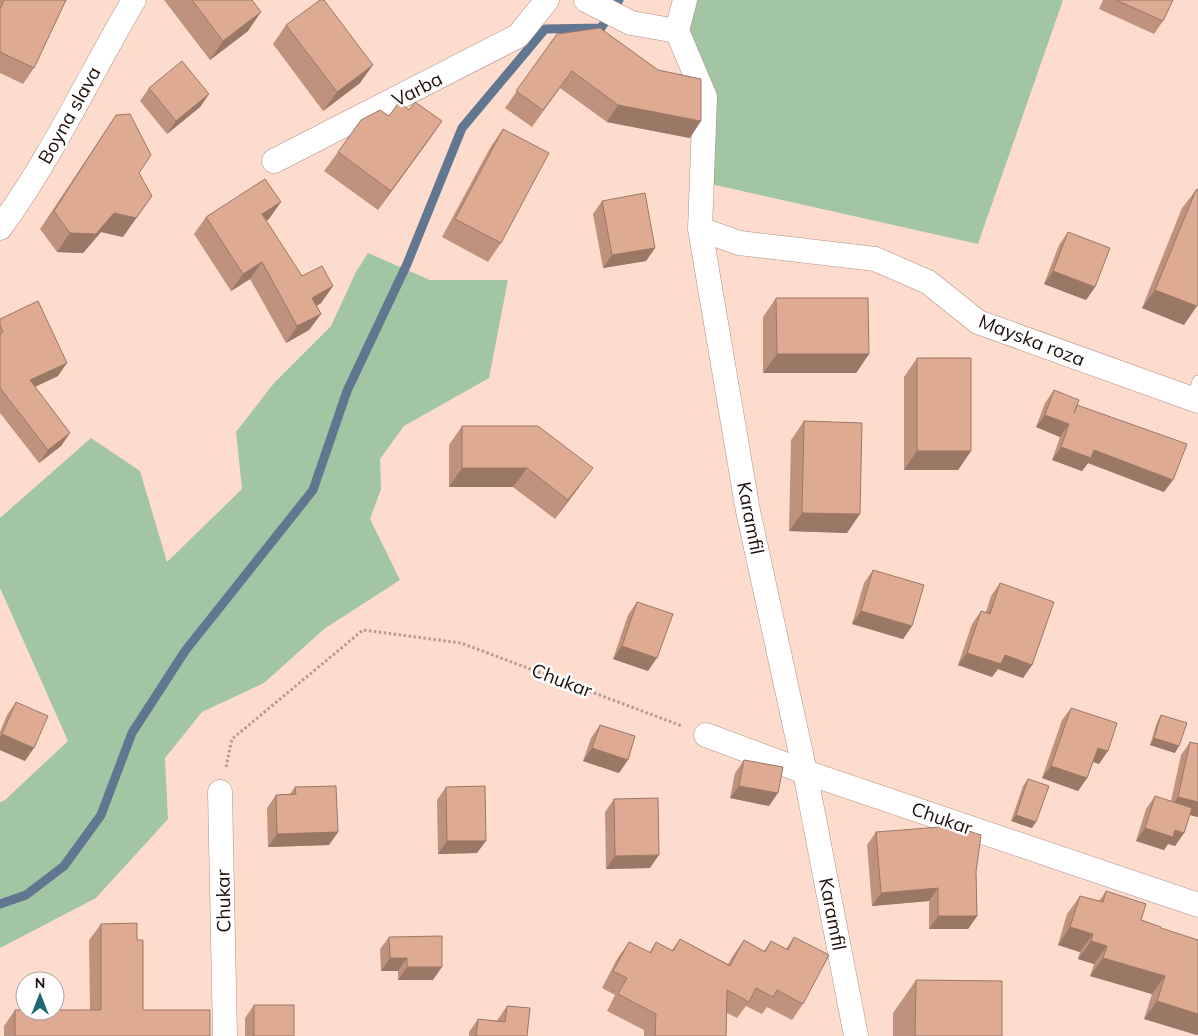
<svg xmlns="http://www.w3.org/2000/svg" width="1198" height="1036" font-family="Mulish,sans-serif">
<style>
.green{fill:#a2c5a3}
.lines{fill:none;stroke-linecap:round;stroke-linejoin:round}
.stream{stroke:#617690;stroke-width:9}
.service-casing{stroke:#ae9081;stroke-width:12}
.minor-casing{stroke:#ae9081;stroke-width:25}
.path{stroke:#b59b8f;stroke-width:3;stroke-dasharray:2.5 2.5;stroke-linecap:butt}
.service{stroke:#fff;stroke-width:11}
.minor{stroke:#fff;stroke-width:24}
.wall{fill:#bf927e}
.shaded-wall{fill:#9b7766}
.building{fill:#deaa92;stroke:#9b7766}
.labels{text-anchor:middle;dominant-baseline:central;stroke-width:5;stroke-linejoin:round;paint-order:stroke}
.street-label{font-size:19px;fill:#1c110c;stroke:#fff}
</style>
<rect width="100%" height="100%" fill="#fedccd"/>
<!-- green -->
<path class="green" d="M685 0H1063L978 244 702 182 677 31Z
M368 253 430 280H508L489 378 404 426 380 459 381 489 370 519 400 580 324 629 264 683 202 712 165 758 168 819 96 898 0 948V802L5 800 68 741 0 588V518L91 438 140 471 167 562 242 489 236 432 274 383 331 326 356 272Z"/>
<g class="lines">
<!-- stream -->
<path class="stream" d="M0 904 26 895 64 866 101 815 132 733 185 651 313 490 347 391 407 264 462 128 545 29 601 28 619 0"/>
<!-- service casing -->
<g class="service-casing">
<path id="service" d="M1193 399 1198 381"/>
</g>
<!-- minor casing -->
<g class="minor-casing">
<path id="minor" d="M586 0 631 23 677 31
M685 0 677 31 705 97 700 229 748 511 805 772 856 1036
M274 161 518 36 547 0
M0 228C52 157 89 76 134 0
M700 229 739 243 875 259 928 282 978 322 1198 401
M706 735 805 772 1198 905
M220 792 225 1036"/>
</g>
<!-- path -->
<path class="path" d="M226 767 232 739 363 630 461 643 682 726"/>
<!-- service -->
<use href="#service" class="service"/>
<!-- minor -->
<use href="#minor" class="minor"/>
</g>
<!-- wall -->
<path class="wall" d="M0 0H66L34 68 23 84 0 73Z
M164 0H252L248 31 210 60Z
M1103 0H1173L1163 21 1154 34 1099 9Z
M286 25 360 83 323 111 273 44Z
M557 34 690 138 607 122 560 88 532 127 505 108Z
M149 88 209 94 200 107 167 134 140 101Z
M409 110 442 121 378 210 324 171 338 152 389 116Z
M116 115 139 173 123 237 101 232 83 253 57 252 40 229Z
M503 129 501 243 488 262 442 237 490 148Z
M1196 190 1184 325 1142 308 1182 208Z
M602 201 655 248 646 261 603 268 593 214Z
M206 217 269 219 266 221 302 276 333 286 321 303 317 306 321 314 309 330 286 343 250 279 231 291 194 234Z
M1068 232 1095 287 1086 300 1044 284 1059 245Z
M776 298 869 354 856 373H763V317Z
M0 319 58 376 35 387 70 433 61 446 39 463 0 413Z
M917 358 971 451 958 470H904V377Z
M1054 390 1077 405 1164 492 1088 463 1082 471 1052 460 1060 437 1036 427 1045 403Z
M804 421 847 533 789 531 791 440Z
M462 426 579 487 555 519 513 487H449V445Z
M873 570 912 626 903 639 852 624 864 583Z
M1000 583 1032 665 1023 678 998 669 992 677 958 665 972 624 981 611 986 612 991 596Z
M637 602 648 671 613 659 628 615Z
M16 702 25 761 0 750V732L7 715Z
M1071 708 1099 764 1093 762 1087 778 1078 791 1042 778 1062 720Z
M1161 715 1175 753 1150 745 1157 722Z
M600 725 619 773 583 761 591 738Z
M1190 742 1198 744V817L1190 815 1184 833 1175 846 1168 844 1164 850 1136 841 1146 809 1155 796 1171 801 1181 755Z
M744 760 769 806 730 798 735 773Z
M1028 779 1032 828 1011 821 1023 786Z
M295 787 338 832 329 845 268 847 267 808 276 795 290 794Z
M446 787 477 853 438 854 437 800Z
M614 799 650 868 606 869 605 812Z
M876 832 976 872 977 916 968 929H929V901L872 906 867 845Z
M1106 891 1141 920 1161 928 1197 1035 1144 1019 1152 994 1090 976 1094 964 1078 959 1080 952 1058 945 1067 914 1080 896 1099 901Z
M101 924 137 940 143 1010 210 1036H4V1026L15 1010H90L89 940Z
M389 937 433 980H398V971H381L380 949Z
M794 937 803 1004 792 1020 767 1007 762 1014 746 1006 737 1018 727 1013 726 1036H644V1030L607 1011 615 995 602 988 617 959 629 942 649 953 656 942 672 950 680 939 728 964 732 957 744 940 764 951 771 941 786 949Z
M916 980 1002 1036H893V1013Z
M254 1005 294 1036H245V1018Z
M507 1006 527 1036H469V1032L478 1019 497 1021 498 1019Z"/>
<!-- shaded-wall -->
<path class="shaded-wall" d="M261 12 248 31 210 60 223 41Z
M373 65 360 83 323 111 337 92Z
M209 94 200 107 167 134 176 121Z
M618 105 701 121 690 138 607 122Z
M442 121 429 140 378 210 391 191Z
M152 196 123 237 101 232 83 253 57 252 70 233Z
M281 202 269 219 250 231 262 214Z
M655 248 646 261 603 268 612 255Z
M262 262 250 279 231 291 243 274Z
M1053 271 1095 287 1086 300 1044 284Z
M333 286 321 303 300 315 312 298Z
M1155 290 1197 306 1184 325 1142 308Z
M321 314 309 330 286 343 297 326Z
M777 354H869L856 373H763Z
M67 363 58 376 21 393 30 380Z
M1045 415 1069 424 1060 437 1036 427Z
M70 433 61 446 39 463 48 450Z
M1061 447 1094 450 1173 480 1164 492 1088 463 1082 471 1052 460Z
M917 451H971L958 470H904Z
M462 468H527L513 487H449Z
M593 468 579 487 555 519 568 500Z
M802 513 860 514 847 533 789 531Z
M861 611 912 626 903 639 852 624Z
M622 646 657 658 648 671 613 659Z
M967 653 1005 655 1032 665 1023 678 998 669 992 677 958 665Z
M2 734 34 748 25 761 0 750V738Z
M1154 738 1179 746 1175 753 1150 745Z
M592 748 628 760 619 773 583 761Z
M1098 748 1108 751 1099 764 1089 760Z
M1051 766 1087 778 1078 791 1042 778Z
M739 786 778 793 769 806 730 798Z
M1178 797 1198 802V817L1169 810Z
M1016 815 1036 822 1032 828 1011 821Z
M1145 828 1175 830 1184 833 1175 846 1168 844 1164 850 1136 841Z
M338 832 329 845 268 847 277 834Z
M447 841H486L477 853 438 854Z
M659 855 650 868 606 869 615 856Z
M938 888 929 901 872 906 881 893Z
M938 916H977L968 929H929Z
M1070 927 1093 934 1080 952 1058 945Z
M1091 941 1107 946 1094 964 1078 959Z
M390 958H407L398 971H381Z
M1103 958 1165 976 1152 994 1090 976Z
M407 967H442L433 980H398Z
M1157 1001 1198 1014V1034L1197 1035 1144 1019Z"/>
<!-- building -->
<path class="building" d="M4 0H66L34 68 0 52V9Z
M192 0H252L261 12 223 41Z
M320 0H324L373 65 337 92 286 25Z
M1116 0H1173L1163 21Z
M600 28 658 70 701 79V121L618 105 572 71 543 110 516 91 557 34Z
M182 61 209 94 176 121 149 88Z
M399 102 409 110 415 102 442 121 391 191 338 152 361 120 380 110 389 116Z
M130 114 151 155 139 173 152 196 136 218 114 213 96 234 70 233 54 211 116 115Z
M503 129 549 153 501 243 455 219Z
M265 179 281 202 262 214 302 276 322 266 333 286 312 298 321 314 297 326 262 262 243 274 206 217Z
M1198 189V304L1197 306 1155 290 1196 190Z
M645 193 655 248 612 255 602 201Z
M1068 232 1110 248 1095 287 1053 271Z
M776 298H868L869 354H777Z
M38 301 67 363 30 380 70 433 48 450 0 388V334L3 332 0 326V319Z
M917 358H971V451H917Z
M1054 390 1079 400 1074 413 1077 405 1187 444 1173 480 1094 450 1091 458 1061 447 1069 424 1045 415Z
M804 421 862 423 860 514 802 513Z
M462 426H538L593 468 568 500 527 468H462Z
M873 570 924 585 912 626 861 611Z
M1000 583 1054 602 1032 665 1005 655 1001 664 967 653 981 611 990 614Z
M637 602 673 614 657 658 622 646Z
M16 702 48 716 34 748 2 734Z
M1071 708 1117 723 1108 751 1098 748 1087 778 1051 766Z
M1161 715 1187 723 1179 746 1154 738Z
M600 725 635 736 628 760 592 748Z
M1190 742 1198 744V802L1178 797Z
M744 760 783 767 778 793 739 786Z
M1028 779 1049 786 1036 822 1016 815Z
M336 786 338 832 277 834 276 795 296 794 295 787Z
M485 786 486 841H447L446 787Z
M1155 796 1192 808 1184 833 1175 830 1173 837 1145 828Z
M658 798 659 855 615 856 614 799Z
M953 826 981 835 976 872 977 916H938V888L881 893 876 832Z
M1106 891 1146 904 1141 920 1161 927V928L1198 940V1014L1157 1001 1165 976 1103 958 1107 946 1091 941 1093 934 1070 927 1080 896 1103 902Z
M137 923V940H143V1010H210V1036H15V1010H25V1011H55V1010H101V924Z
M442 936V967H407V958H390L389 937Z
M794 937 829 955 803 1004 777 990 773 997 756 988 749 1002 727 990 726 1036H655L656 1014 618 994 627 978 613 971 629 942 651 953 656 942 673 951 680 939 730 966 744 940 765 952 771 941 788 950Z
M916 980 1002 981V1036H915Z
M254 1005H294V1036H254Z
M507 1006 530 1008 527 1036H476L478 1019 505 1022Z"/>
<g class="labels">
<!-- street labels -->
<g class="street-label">
<text transform="translate(417 89) rotate(-27)">Varba</text>
<text transform="translate(69 115) rotate(-61)">Boyna slava</text>
<text transform="translate(1032 340) rotate(21)">Mayska roza</text>
<text transform="translate(751 518) rotate(79)">Karamfil</text>
<text transform="translate(562 680) rotate(21)">Chukar</text>
<text transform="translate(942 818) rotate(19)">Chukar</text>
<text transform="translate(223 901) rotate(-91)">Chukar</text>
<text transform="translate(833 914) rotate(79)">Karamfil</text>
</g>
</g>
<!-- north arrow -->
<g transform="translate(40 996)"><circle r="24" fill="#ffffff" stroke="#a4a09e"/>
<path d="M0-4L9 19L0 12L-9 19Z" fill="#1f6a71"/>
<text y="-8" font-size="14" font-weight="bold" text-anchor="middle" fill="#1c110c">N</text>
</g>
</svg>
